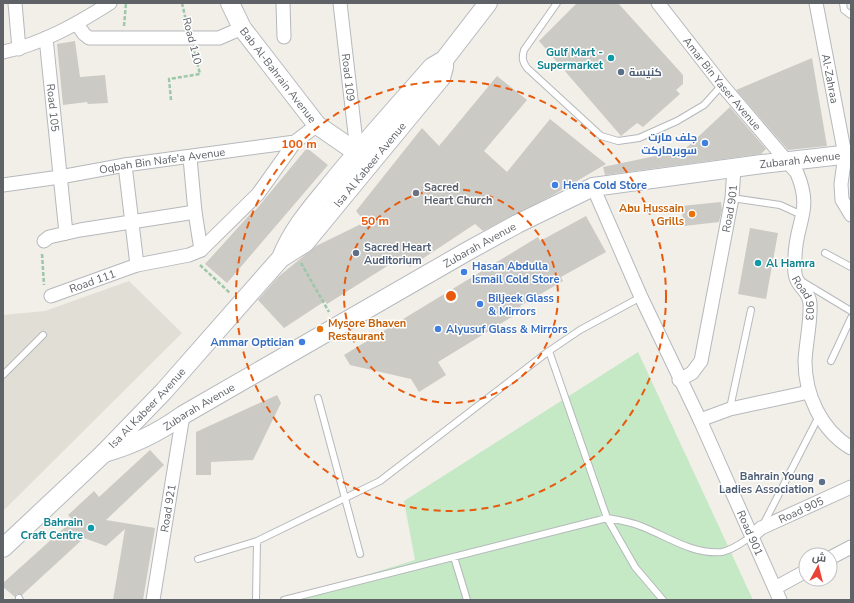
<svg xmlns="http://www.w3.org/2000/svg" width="854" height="603" font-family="'Nunito Sans',Cairo,sans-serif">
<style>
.education{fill:#e1ded6}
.green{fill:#c5e8c5}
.building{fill:#cccac5}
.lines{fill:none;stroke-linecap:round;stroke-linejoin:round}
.lane-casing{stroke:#b5b8bc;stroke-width:8}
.street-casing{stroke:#b5b8bc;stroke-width:15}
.secondary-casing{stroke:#b6babf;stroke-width:20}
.path{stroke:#9cc7a9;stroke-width:2.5;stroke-dasharray:4 2;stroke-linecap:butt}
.lane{stroke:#fff;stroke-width:6}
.street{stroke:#fff;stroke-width:13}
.secondary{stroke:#fff;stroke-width:18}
.ring{fill:none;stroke:#e8590c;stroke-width:2;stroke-dasharray:7 5}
.culture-dot{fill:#0f9aa8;stroke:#fff;stroke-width:1.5}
.service-dot{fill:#5c6f8a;stroke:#fff;stroke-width:1.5}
.shop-dot{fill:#3f7fe0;stroke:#fff;stroke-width:1.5}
.worship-dot{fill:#6b7280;stroke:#fff;stroke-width:1.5}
.food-dot{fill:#e8710a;stroke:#fff;stroke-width:1.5}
.labels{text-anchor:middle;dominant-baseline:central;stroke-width:3;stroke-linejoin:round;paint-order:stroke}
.street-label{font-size:11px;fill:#5f6368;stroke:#fff}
.culture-label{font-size:11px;font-weight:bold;fill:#0d838f;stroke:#fff;text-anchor:end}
.service-label{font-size:11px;font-weight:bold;fill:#4e5e75;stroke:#fff;text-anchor:start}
.shop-label{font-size:11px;font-weight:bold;fill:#366cbe;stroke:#fff;text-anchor:start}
.worship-label{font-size:11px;font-weight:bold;fill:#5b616d;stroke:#fff;text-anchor:start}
.food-label{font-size:11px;font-weight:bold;fill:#c56008;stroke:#fff;text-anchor:end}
.centre{fill:#e8590c;stroke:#fff;stroke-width:2}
.ring-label{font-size:12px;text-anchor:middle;font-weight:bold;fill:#e8590c;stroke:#fff;stroke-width:3;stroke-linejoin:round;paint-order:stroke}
</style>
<rect width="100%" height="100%" fill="#f1efe8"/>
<!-- education -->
<path class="education" d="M129 281 182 333 3 511V315L45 311Z"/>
<!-- green -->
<path class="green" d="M638 352 753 600H285L415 560 404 501Z"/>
<!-- building -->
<path class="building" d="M577 3H618L683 75V84L676 90 680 94 643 127 637 123 621 136 539 41Z
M75 41 80 77 105 75 108 103 88 104 87 102 63 105 57 44Z
M812 58 827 146 788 150 736 90Z
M497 76 527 100 484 151 507 172 550 119 606 164 553 195 483 231 475 224 410 267 400 258 327 304 325 301 284 328 258 300 278 277 316 246 365 222 356 211 422 128 439 146Z
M730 107 766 149 761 154 605 175 603 167 684 150Z
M307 148 328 165 227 283 205 264 253 211 254 212Z
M721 202 722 210 719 222 684 226 681 206Z
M586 216 606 252 561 277 563 281 520 306 523 310 438 362 446 375 419 392 411 379 350 365 344 355 538 237 540 241Z
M750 228 778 233 766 299 738 294Z
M277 395 281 403 253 460 211 462V475H196V432Z
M150 450 164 465 106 520 155 528 143 600H113L125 529 106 546 84 538 22 595 17 594 15 597 3 587V583L73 520 68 515 94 491 99 497Z"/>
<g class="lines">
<!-- lane casing -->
<g class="lane-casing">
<path id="lane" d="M557 3 524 50C522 57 522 61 527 68L601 136 618 141 639 138 677 121 704 105 722 85
M843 3 844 10 851 15
M732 198 780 205 804 216
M825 253 851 267
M803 282 851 311
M549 351 607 518 635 567 663 600
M831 361 851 318
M3 375 43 335
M318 398 360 554
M730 408 751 310
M763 525 819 416
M454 557 467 600
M198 559 257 541 380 481 549 351 580 330 641 297
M19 598 20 600
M256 600 257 541
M284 600 607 518C619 520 632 522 643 527 668 537 694 555 722 552 733 550 743 542 752 536"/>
</g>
<!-- street casing -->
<g class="street-casing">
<g id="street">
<path d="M15 3 19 49"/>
<path d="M283 3 284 37"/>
<path id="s1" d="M340 3 357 151"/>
<path id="s2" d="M658 3 722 85 797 173C813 211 796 221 795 256 795 263 793 273 797 280 801 289 809 292 810 303 811 322 806 342 805 361 805 395 821 430 851 448"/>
<path id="s3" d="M816 3 845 155 841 184 842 200 851 215"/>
<path d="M77 24 84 34 89 38H219L242 28"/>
<path id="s4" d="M46 38 66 233"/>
<path d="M3 52C42 44 77 24 110 3"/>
<path d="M190 158 195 212 201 250"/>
<path d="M125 165 137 265"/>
<path id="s5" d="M3 185 60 177 125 165 295 142 317 125"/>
<path id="s6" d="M593 187 641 297 700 420 780 600"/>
<path d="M44 241 49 237 80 230 195 212"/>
<path id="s7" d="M51 296 137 265 189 255 201 250 258 194 295 142"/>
<path id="s8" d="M679 380 692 373 701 361 732 198 734 168"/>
<path d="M700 420 730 409 809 392"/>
<path id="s9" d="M752 536 761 528 851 487"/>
<path d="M830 558 851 547"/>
<path d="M775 588 806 571"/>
<path id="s10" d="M153 600 183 415"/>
</g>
</g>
<!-- secondary casing -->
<g class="secondary-casing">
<g id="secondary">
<path id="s11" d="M230 3 242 28 317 125 365 158"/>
<path d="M281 258C292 230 311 208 330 185 363 144 398 106 432 67L444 60 488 3"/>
<path id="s12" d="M104 453C133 445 158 433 183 415L466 252 517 224 593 187 762 164 851 154"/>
<path id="s13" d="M3 548 104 453 164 391 281 258 305 243 441 78 444 67V60"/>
</g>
</g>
<!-- path -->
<path class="path" d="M182 3 187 25
M124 26 126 3
M171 100 169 79 200 74 194 51
M42 254 44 285
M301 263 329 312
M200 265 230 293"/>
<!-- lane -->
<use href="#lane" class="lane"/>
<!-- street -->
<use href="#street" class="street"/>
<!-- secondary -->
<use href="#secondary" class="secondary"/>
</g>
<!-- distance rings -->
<g class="ring">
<circle cx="451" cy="296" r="107"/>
<circle cx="451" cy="296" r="215"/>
</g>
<!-- markers -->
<g class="culture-dot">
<circle cx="611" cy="58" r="4"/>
<circle cx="758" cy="263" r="4"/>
<circle cx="91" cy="528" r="4"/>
</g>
<g class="service-dot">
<circle cx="621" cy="72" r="4"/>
<circle cx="356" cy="253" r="4"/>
<circle cx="822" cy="482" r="4"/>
</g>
<g class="shop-dot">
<circle cx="705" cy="143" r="4"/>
<circle cx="555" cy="185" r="4"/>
<circle cx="464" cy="272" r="4"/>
<circle cx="480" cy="304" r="4"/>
<circle cx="438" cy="329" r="4"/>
<circle cx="302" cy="342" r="4"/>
</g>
<circle class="worship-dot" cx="416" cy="193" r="4"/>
<g class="food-dot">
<circle cx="692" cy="214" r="4"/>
<circle cx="320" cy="329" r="4"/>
</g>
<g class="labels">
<!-- street labels -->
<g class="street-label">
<text transform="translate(192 41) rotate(76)">Road 110</text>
<text stroke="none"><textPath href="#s11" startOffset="87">Bab Al-Bahrain Avenue</textPath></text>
<text stroke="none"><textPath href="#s1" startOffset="75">Road 109</textPath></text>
<text stroke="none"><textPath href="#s3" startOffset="77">Al-Zahraa</textPath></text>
<text stroke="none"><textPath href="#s2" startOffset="103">Amar Bin Yaser Avenue</textPath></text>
<text stroke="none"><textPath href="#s4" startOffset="70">Road 105</textPath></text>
<text stroke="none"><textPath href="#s12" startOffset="766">Zubarah Avenue</textPath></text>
<text stroke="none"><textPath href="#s5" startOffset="161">Oqbah Bin Nafe'a Avenue</textPath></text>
<text stroke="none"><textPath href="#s13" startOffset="532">Isa Al Kabeer Avenue</textPath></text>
<text stroke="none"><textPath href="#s8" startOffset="185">Road 901</textPath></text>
<text stroke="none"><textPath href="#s12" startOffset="430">Zubarah Avenue</textPath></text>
<text stroke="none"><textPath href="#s7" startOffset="44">Road 111</textPath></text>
<text stroke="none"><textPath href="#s2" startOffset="349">Road 903</textPath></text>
<text stroke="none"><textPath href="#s12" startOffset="106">Zubarah Avenue</textPath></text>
<text stroke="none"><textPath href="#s13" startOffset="201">Isa Al Kabeer Avenue</textPath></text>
<text stroke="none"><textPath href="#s10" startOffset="93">Road 921</textPath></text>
<text stroke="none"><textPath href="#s9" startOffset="56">Road 905</textPath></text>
<text stroke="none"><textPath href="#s6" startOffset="380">Road 901</textPath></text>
</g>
<!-- culture labels -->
<g class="culture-label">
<text x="603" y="52">Gulf Mart -<tspan x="603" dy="13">Supermarket</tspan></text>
<text x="766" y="263" text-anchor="start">Al Hamra</text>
<text x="83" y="522">Bahrain<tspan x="83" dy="13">Craft Centre</tspan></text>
</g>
<!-- service labels -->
<g class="service-label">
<text x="629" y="72">كنيسة</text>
<text x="364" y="247">Sacred Heart<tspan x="364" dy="13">Auditorium</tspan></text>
<text x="814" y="476" text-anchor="end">Bahrain Young<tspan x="814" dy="13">Ladies Association</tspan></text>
</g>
<!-- shop labels -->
<g class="shop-label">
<text x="697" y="137" text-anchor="end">جلف مارت<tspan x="697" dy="13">سوبرماركت</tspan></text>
<text x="563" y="185">Hena Cold Store</text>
<text x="472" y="266">Hasan Abdulla<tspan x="472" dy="13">Ismail Cold Store</tspan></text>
<text x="488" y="298">Biljeek Glass<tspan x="488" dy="13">&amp; Mirrors</tspan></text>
<text x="446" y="329">Alyusuf Glass &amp; Mirrors</text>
<text x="294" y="342" text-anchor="end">Ammar Optician</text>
</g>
<!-- worship labels -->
<g class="worship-label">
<text x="424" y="187">Sacred<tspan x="424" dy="13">Heart Church</tspan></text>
</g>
<!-- food labels -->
<g class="food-label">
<text x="684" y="208">Abu Hussain<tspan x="684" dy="13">Grills</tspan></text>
<text x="328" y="323" text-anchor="start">Mysore Bhaven<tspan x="328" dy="13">Restaurant</tspan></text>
</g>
</g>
<circle cx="451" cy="296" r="6" class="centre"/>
<g class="ring-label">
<text x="299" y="148">100 m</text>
<text x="375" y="225">50 m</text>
</g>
<!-- border -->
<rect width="854" height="603" fill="none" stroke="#5f6368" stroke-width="8"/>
<!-- north arrow -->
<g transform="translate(818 567) rotate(7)"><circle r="19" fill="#ffffff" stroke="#bfc1c3"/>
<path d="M0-3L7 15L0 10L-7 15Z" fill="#ea4335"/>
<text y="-6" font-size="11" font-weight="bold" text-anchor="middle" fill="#5f6368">ش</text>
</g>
</svg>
